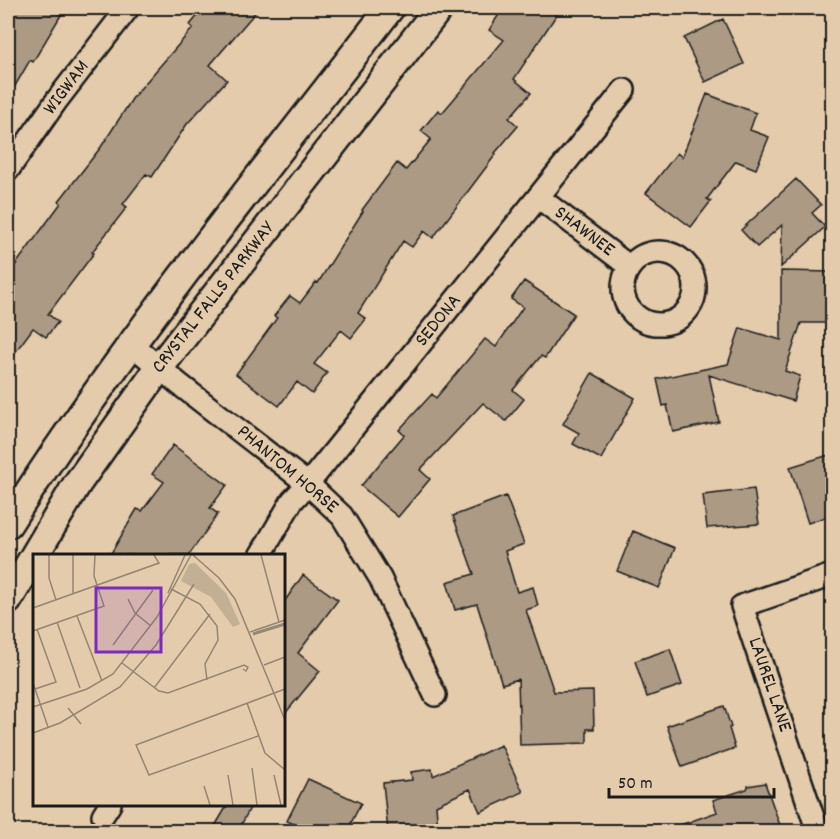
<svg xmlns="http://www.w3.org/2000/svg" width="840" height="839" font-family="Dekko,sans-serif">
<style>
.building{fill:#ac9a84;stroke:#1c1c1c;stroke-width:1.5}
.lines{fill:none;stroke-linecap:round;stroke-linejoin:round}
.minor-casing{stroke:#1c1c1c;stroke-width:26}
.major-casing{stroke:#1c1c1c;stroke-width:32}
.minor{stroke:#e4cbac;stroke-width:21}
.major{stroke:#e4cbac;stroke-width:27}
.labels{text-anchor:middle;dominant-baseline:central;stroke-width:4.5;stroke-linejoin:round;paint-order:stroke}
.street-label{font-size:20px;fill:#1c1c1c;stroke:#e4cbac}
.inset-river{fill:none;stroke:#978875;stroke-width:3}
.inset-road{fill:none;stroke:#948572;stroke-width:1.5}
.view{fill:#7b2cbf;fill-opacity:0.15;stroke:#7b2cbf;stroke-width:3}
.inset-edge{fill:none;stroke:#1c1c1c;stroke-width:3}
</style>
<rect width="100%" height="100%" fill="#e4cbac"/>
<filter id="ink" filterUnits="userSpaceOnUse"><feTurbulence type="fractalNoise" baseFrequency=".0167" numOctaves="2"/><feDisplacementMap in="SourceGraphic" scale="12" xChannelSelector="R" yChannelSelector="G"/><feConvolveMatrix kernelMatrix="1 2 1 2 8 2 1 2 1" color-interpolation-filters="sRGB"/></filter>
<g filter="url(#ink)">
<!-- building -->
<path class="building" d="M12 8H49L61 15 33 62 30 60 8 98V14Z
M204 8H259L210 65 227 80 187 124 152 177 146 174 123 204 127 207 92 252 94 253 48 314 58 322 46 337 33 328 8 362V275L61 203 59 201 101 147 134 96 193 28 190 25Z
M503 8H561L514 79 531 93 509 118 518 126 495 153 496 154 433 238 424 231 412 247 403 241 358 313 366 319 351 338 341 330 314 364 327 373 312 394 297 382 279 406 236 374 277 318 274 316 290 296 300 303 316 282 318 283 363 211 362 210 397 163 406 170 431 139 421 131 438 110 442 113 504 40 489 30Z
M723 19 744 64 705 82 684 38Z
M707 94 756 113 750 130 769 137 756 169 736 161 707 199 711 201 691 227 646 193 677 153 682 157Z
M796 179 821 205 812 213 825 227 781 267 782 225 757 247 741 230Z
M781 271 832 272V323H801L785 371 800 376 793 401 709 375 719 422 673 432 667 405 663 406 657 379 728 364 740 328 781 340Z
M524 281 574 314 545 358 541 356 513 390 524 399 506 421 483 403 420 470 430 479 398 517 361 486 404 435 399 430 432 394 436 398 485 339 496 347 523 307 511 299Z
M592 373 635 398 601 459 573 444 579 433 563 424Z
M173 445 227 485 210 508 218 514 189 555H110L137 509 142 511 164 482 152 474Z
M832 454V515L808 523 790 467Z
M754 489 759 524 707 528 703 495Z
M506 496 524 544 505 551 517 592 533 587 538 606 526 610 554 692 593 691 594 729H587V743L520 745 518 679 502 684 477 604 455 610 447 582 474 574 453 516Z
M633 531 675 548 659 588 617 571Z
M303 575 338 600 298 653 320 671 284 715V602Z
M670 649 682 685 647 697 635 661Z
M724 706 731 727 729 728 735 748 682 767 667 726Z
M501 745 523 792 480 812 470 789 436 805 438 831H388L383 783 412 780 411 772 432 769 433 776Z
M308 779 361 803 347 831H309L287 821Z
M765 783 782 831H669V829L717 812 713 800 747 789 748 786Z
M228 804H252L238 831H212Z"/>
<g class="lines">
<!-- minor casing -->
<g class="minor-casing">
<path id="minor" d="M8 170 57 100 128 8
M538 197 630 267
M623 288a36 36 0 1 1 72 0a36 36 0 1 1-72 0Z
M131 344 179 384 308 484 342 516 380 578 435 695
M260 556 292 501 308 484 624 90
M103 815 110 804
M818 832 742 606 832 575"/>
</g>
<!-- major casing -->
<g class="major-casing">
<path id="major" d="M8 524C123 343 260 177 390 8
M8 600 77 484 159 368 439 8"/>
</g>
<!-- minor -->
<use href="#minor" class="minor"/>
<!-- major -->
<use href="#major" class="major"/>
</g>
</g>
<g class="labels">
<!-- street labels -->
<g class="street-label">
<text transform="translate(67 88) rotate(-53)">WIGWAM</text>
<text transform="translate(584 232) rotate(37)">SHAWNEE</text>
<text transform="translate(214 298) rotate(-52)">CRYSTAL FALLS PARKWAY</text>
<text transform="translate(439 321) rotate(-51)">SEDONA</text>
<text transform="translate(287 470) rotate(40)">PHANTOM HORSE</text>
<text transform="translate(769 685) rotate(71)">LAUREL LANE</text>
</g>
</g>
<!-- overview -->
<g transform="translate(33 554)">
<rect width="252" height="252" fill="#e4cbac"/>
<path d="M162 9 193 39 207 70 200 73 178 43 148 27 156 10Z" fill="#c3af94"/>
<path class="inset-river" d="M220 80 252 70"/>
<path class="inset-road" d="M16 1V24L23 46M40 1V39M160 1 186 24 202 45 252 166M228 1 246 68M138 35 167 50 184 72 185 86 172 110 174 126M135 39 152 1M95 45 102 59 118 72M0 54 126 9 121 1M44 62 69 127M24 68 47 134M0 77 71 52 61 22 62 1M217 78 252 66M80 91 120 36M89 109 126 137 135 139 211 111 215 113 213 117 210 115M231 111 252 103M0 129 15 173M121 134 177 60M2 135 23 128 4 75M214 149 232 199 252 216M0 153 54 135 80 120 124 63 158 1M35 154 48 170M0 179 27 169 87 133 123 91 161 30M225 182 116 221 103 191 252 135M219 214 224 251M195 221 200 251M241 221 248 251M171 232 177 251"/>
<path class="view" d="M63 34H128V98H63Z"/>
<rect width="252" height="252" class="inset-edge"/>
</g>
<!-- margin -->
<rect width="840" height="839" fill="none" stroke="#e4cbac" stroke-width="30"/>
<rect x="15" y="15" width="810" height="809" fill="none" stroke="#1c1c1c" stroke-width="2" filter="url(#ink)"/>
<!-- scale -->
<path d="M609 788v9h165v-9" fill="none" stroke="#1c1c1c" stroke-width="3"/>
<text x="618" y="788" font-size="18" fill="#1c1c1c" stroke="#e4cbac" stroke-width="4.5" paint-order="stroke">50 m</text>
</svg>
